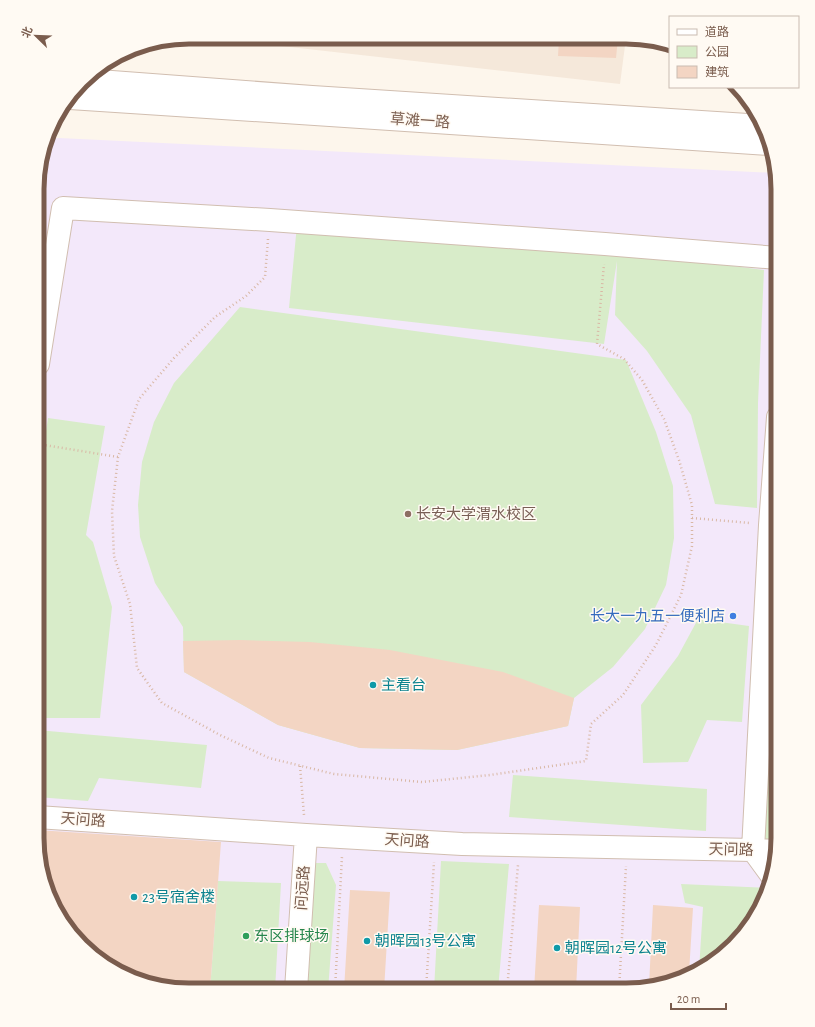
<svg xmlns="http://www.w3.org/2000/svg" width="815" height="1027" font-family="'Alegreya Sans','Noto Sans SC',sans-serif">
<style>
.residential{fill:#f5e8da}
.education{fill:#f3e8fa}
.green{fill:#d8ecc9}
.building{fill:#f3d5c3}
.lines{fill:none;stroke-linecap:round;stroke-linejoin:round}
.minor-casing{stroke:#d1beb0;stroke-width:24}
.tertiary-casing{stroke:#d1beb0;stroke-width:24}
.path{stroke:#d9b8a5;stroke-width:2.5;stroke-dasharray:1 3;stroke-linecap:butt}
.minor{stroke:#fff;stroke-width:22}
.tertiary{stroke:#fff;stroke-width:22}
.education-dot{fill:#8d6e63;stroke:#fffaf3;stroke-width:1.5}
.shop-dot{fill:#3f7fe0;stroke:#fffaf3;stroke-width:1.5}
.culture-dot{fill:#0f9aa8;stroke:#fffaf3;stroke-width:1.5}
.leisure-dot{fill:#2e9e5b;stroke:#fffaf3;stroke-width:1.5}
.labels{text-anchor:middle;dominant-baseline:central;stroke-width:3;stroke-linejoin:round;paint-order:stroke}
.street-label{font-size:15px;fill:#7a5c4d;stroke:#fffaf3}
.education-label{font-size:15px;fill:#785e54;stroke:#fffaf3;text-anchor:start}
.shop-label{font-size:15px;fill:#366cbe;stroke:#fffaf3;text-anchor:end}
.culture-label{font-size:15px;fill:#0d838f;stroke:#fffaf3;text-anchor:start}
.leisure-label{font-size:15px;fill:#27864d;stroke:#fffaf3;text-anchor:start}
.rim{fill:none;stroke:#7a5c4d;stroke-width:5}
</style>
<rect width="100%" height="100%" fill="#fdf6ec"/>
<!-- residential -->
<path class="residential" d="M200 37 626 38 620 84Z"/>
<!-- education -->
<path class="education" d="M59 138 776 173 778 189V847L770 886 752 922 702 970 635 990H179L140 982 105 964 57 914 37 838 38 169 49 139Z"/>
<!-- green -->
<path class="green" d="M297 225 632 253 764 270 758 403 757 508 715 504 691 415 647 351 615 315 617 261 604 344 289 308Z
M240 307 626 360 656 432 673 486 674 538 666 585 645 629 613 667 574 698 568 726 457 750 360 748 278 725 184 672 183 627 155 583 140 537 138 505 142 462 154 422 174 383Z
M48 418 105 426 86 535 93 542 112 607 100 718H37L38 483Z
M778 547V841L759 840Z
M698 619 749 626 742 722 707 720 688 762 643 763 641 705 678 656Z
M37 730 207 745 201 788 99 778 88 801 37 797Z
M513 775 707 789 706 831 509 817Z
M441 861 509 864 498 990H434Z
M314 863H326L336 885 328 990H303Z
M218 881 281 883 275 990H210Z
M681 884 767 888 766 894 752 922 702 970H699L703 907 685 903Z"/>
<!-- building -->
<path class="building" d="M559 38H618L616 58 558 56Z
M240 640 310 642 390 650 503 672 574 698 568 726 457 750 360 748 278 725 184 672 183 641Z
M37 830 221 842 210 990H179L140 982 105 964 57 914 42 877 37 838Z
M350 890 390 892 384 990H344Z
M539 905 580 907 576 990H534Z
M653 905 693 908 689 973 649 986Z"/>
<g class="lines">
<!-- minor casing -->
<g class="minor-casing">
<path id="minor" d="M38 364 63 208 270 220 605 244 778 258
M37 817 306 835 462 844 753 850 777 851
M772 876 753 850 770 525 778 417
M296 990 306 835"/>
</g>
<!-- tertiary casing -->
<g class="tertiary-casing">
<path id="tertiary" d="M85 80 312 97 763 126
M70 98 770 144"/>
</g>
<!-- path -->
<path class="path" d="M268 239 265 277 246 296 215 317 174 358 139 399 118 457 112 511 114 556 130 604 137 668 162 703 220 735 269 758 334 774 422 782 490 775 586 761 591 724 623 695 656 645 681 595 692 546V505L679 460 664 419 642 380 624 359 597 344 604 264
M38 444 118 457
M692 518 750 523
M300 766 304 815
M335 990 342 856
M426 990 434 862
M507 990 518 865
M619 990 626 866"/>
<!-- minor -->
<use href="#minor" class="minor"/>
<!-- tertiary -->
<use href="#tertiary" class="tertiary"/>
</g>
<!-- markers -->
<circle class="education-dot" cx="408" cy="514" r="4"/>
<circle class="shop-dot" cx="733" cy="616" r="4"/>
<g class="culture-dot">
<circle cx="373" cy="685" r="4"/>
<circle cx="134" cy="897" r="4"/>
<circle cx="367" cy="941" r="4"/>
<circle cx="557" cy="948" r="4"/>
</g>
<circle class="leisure-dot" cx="246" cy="936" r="4"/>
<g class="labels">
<!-- street labels -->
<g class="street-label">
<text transform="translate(420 121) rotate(4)">草滩一路</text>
<text transform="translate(83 820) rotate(4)">天问路</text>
<text transform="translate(407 841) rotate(4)">天问路</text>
<text transform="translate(731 850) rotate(1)">天问路</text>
<text transform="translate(303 888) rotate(-86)">问远路</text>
</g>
<!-- education labels -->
<g class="education-label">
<text x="416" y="514">长安大学渭水校区</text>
</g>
<!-- shop labels -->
<g class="shop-label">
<text x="725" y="616">长大一九五一便利店</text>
</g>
<!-- culture labels -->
<g class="culture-label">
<text x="381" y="685">主看台</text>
<text x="142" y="897">23号宿舍楼</text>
<text x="375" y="941">朝晖园13号公寓</text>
<text x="565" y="948">朝晖园12号公寓</text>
</g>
<!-- leisure labels -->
<g class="leisure-label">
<text x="254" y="936">东区排球场</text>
</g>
</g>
<!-- crop -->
<path d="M0 0H815V1027H0ZM189 44H626A145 145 0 0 1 771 189V838A145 145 0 0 1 626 983H189A145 145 0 0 1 44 838V189A145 145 0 0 1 189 44Z" fill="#fffaf3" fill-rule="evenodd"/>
<path class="rim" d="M189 44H626A145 145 0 0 1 771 189V838A145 145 0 0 1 626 983H189A145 145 0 0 1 44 838V189A145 145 0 0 1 189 44Z"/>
<!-- legend -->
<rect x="669" y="16" width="130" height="72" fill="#fffaf3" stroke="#cabbb1"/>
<rect x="677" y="29" width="20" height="6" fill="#ffffff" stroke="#cabbb1"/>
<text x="705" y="36" font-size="12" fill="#7a5c4d">道路</text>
<rect x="677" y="46" width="20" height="12" fill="#d8ecc9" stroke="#cabbb1"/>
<text x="705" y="56" font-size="12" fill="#7a5c4d">公园</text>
<rect x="677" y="66" width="20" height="12" fill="#f3d5c3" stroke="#cabbb1"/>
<text x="705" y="76" font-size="12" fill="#7a5c4d">建筑</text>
<!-- north arrow -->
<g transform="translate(36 36) rotate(293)" stroke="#fffaf3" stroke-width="3" paint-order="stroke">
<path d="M0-3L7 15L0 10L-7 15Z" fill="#7a5c4d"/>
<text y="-6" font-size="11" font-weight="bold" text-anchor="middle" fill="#7a5c4d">北</text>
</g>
<!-- scale -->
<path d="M671 1003v6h55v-6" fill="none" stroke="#7a5c4d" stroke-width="2"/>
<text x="677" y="1003" font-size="12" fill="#7a5c4d" stroke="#fffaf3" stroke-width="3" paint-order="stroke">20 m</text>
</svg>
